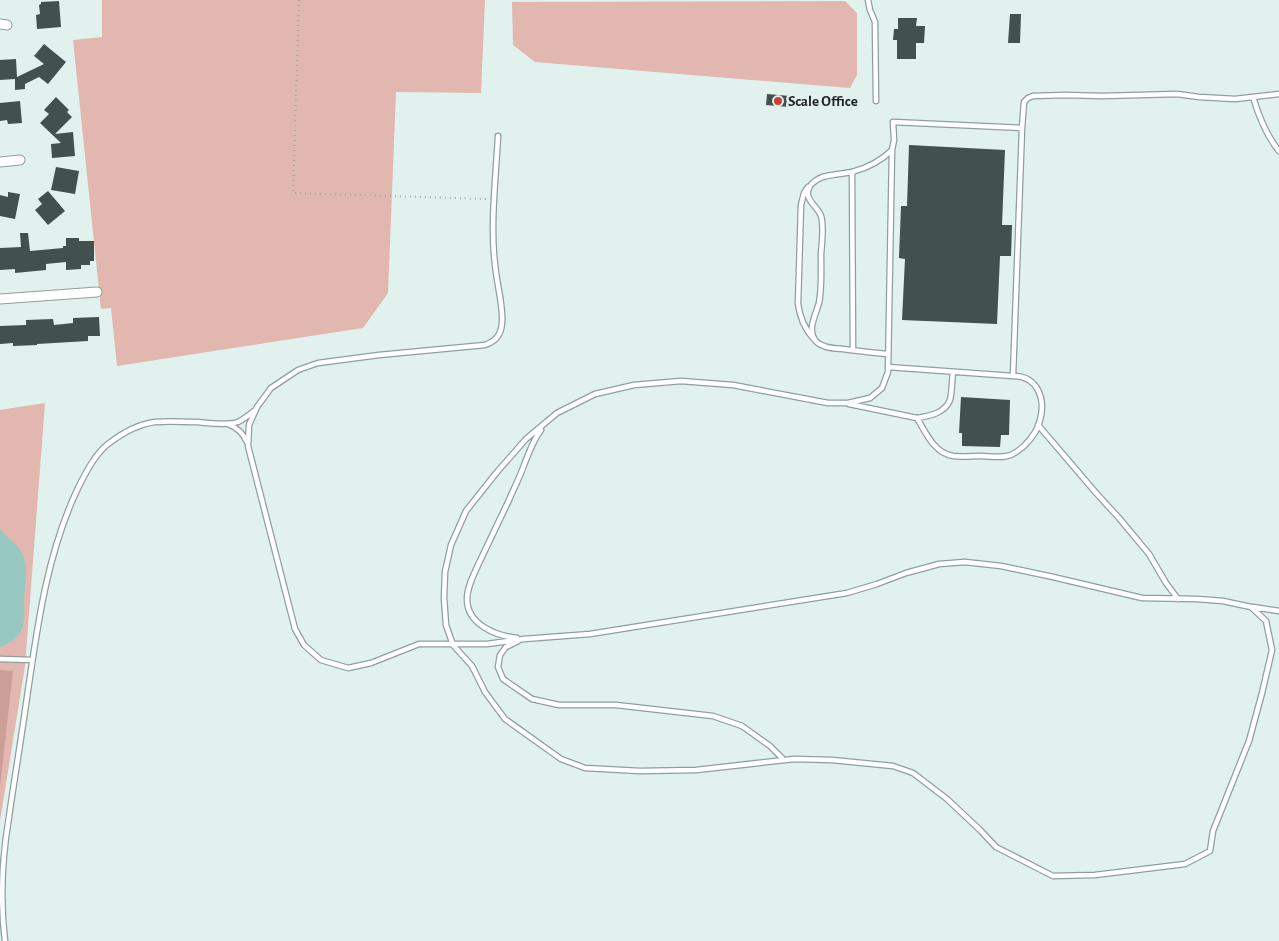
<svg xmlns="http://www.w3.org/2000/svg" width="1279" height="941" font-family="'Alegreya Sans',sans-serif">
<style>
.green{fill:#e2b7af}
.forest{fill:#cb9f98}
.water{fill:#97c9c1}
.building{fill:#42504e}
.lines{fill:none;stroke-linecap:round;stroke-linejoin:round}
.service-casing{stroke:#909f9d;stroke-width:7}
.minor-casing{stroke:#909f9d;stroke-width:11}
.path{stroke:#9eaba9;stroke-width:2;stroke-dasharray:1 4;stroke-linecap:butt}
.service{stroke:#fff;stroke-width:4.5}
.minor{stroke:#fff;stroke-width:9}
.poi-dot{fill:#cd4032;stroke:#e0f1ee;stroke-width:2}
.labels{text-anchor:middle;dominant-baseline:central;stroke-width:5;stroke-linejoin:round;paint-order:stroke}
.poi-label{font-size:15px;font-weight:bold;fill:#1d2322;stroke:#e0f1ee;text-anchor:start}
</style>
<rect width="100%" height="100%" fill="#e0f1ee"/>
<!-- green -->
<path class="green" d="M102 0H485L481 93 396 92 388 293 363 328 117 366 111 308 101 309 73 40 102 37Z
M845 1 857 13V75L850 88 535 62 513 45 512 2Z
M45 403 25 666 0 821V410Z"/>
<!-- forest -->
<path class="forest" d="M0 670 13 671 0 787Z"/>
<!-- water -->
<path class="water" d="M0 528C6 539 18 542 23 555 29 569 25 583 24 598 24 608 26 623 20 633 15 640 9 643 2 647H0Z"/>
<!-- building -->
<path class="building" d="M59 1 61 27 37 29 36 15 40 14 39 5 41 4V2Z
M1010 14H1021L1020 43H1008Z
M898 18H917L916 26H925L924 43H916V59H897V40H893L894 29H898Z
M44 44 66 62 48 84 39 77 25 84V89L15 90V79L0 80V60L16 59 17 77 44 64 34 56Z
M767 94 790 96 789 107 766 105Z
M56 97 69 110 67 112 72 117 55 134 73 132 75 156 52 158 51 144 61 143 40 123 49 114 44 110Z
M20 101 22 123 8 124 7 120 0 121V103Z
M909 145 1005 150 1002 225H1012L1011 256H1000L997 324 902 320 905 259 899 258 901 206H907Z
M56 167 79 171 75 194 51 190Z
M48 191 65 211 48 225 35 210 42 204 38 199Z
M8 192 20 194 15 219 0 216V195L8 197Z
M20 233H28L30 251 63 248V246H66V238H79V241H94V261H90V265H81V269L66 270V262L46 264V270L15 273V269L0 270V248L21 247Z
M99 317 100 336H88V341L37 344V345L13 346V343L0 344V326L26 325V320L53 319 54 325 73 323V318Z
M961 397 1010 400 1009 435H1001L1000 447 962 446V433H959Z"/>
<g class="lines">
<!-- service casing -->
<g class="service-casing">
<path id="service" d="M868 0 870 10 875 22 876 101
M1253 97C1259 117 1266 135 1279 151
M1022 128 1024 102 1028 98 1033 96 1065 95 1102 96 1177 94 1199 97 1235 99 1279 94
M498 136C496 175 491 216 494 255 495 265 496 275 498 285 500 298 503 310 502 323 501 335 496 341 485 345L379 355 318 363 298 370 271 388 257 407 249 425 248 446 295 629 304 645 321 660 348 668 371 663 419 644H487L524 639 590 634 847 593 877 584 906 573 939 564 965 562 1001 566 1053 577 1142 598 1197 599 1223 601 1251 607 1266 621 1272 650 1262 693 1249 741 1213 831 1210 851 1185 864 1095 875 1053 876 996 847 980 830 947 799 913 773 893 766 832 760 794 759 696 770 640 771 585 768 561 759 505 719 485 692 472 666 453 645 446 625 444 598 445 572 451 545 466 511 497 472 526 439 557 413 595 394 634 385 681 381 733 385 828 403H848L870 398 882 388 888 372 892 150 894 140 893 122 1022 128 1013 376 888 367
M852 172 853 350
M808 187 804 193 801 205 798 304C800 318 804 328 813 338
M888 354C873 353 858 351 843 349 837 348 830 349 824 346 821 345 817 343 815 340 807 330 816 314 819 303 822 288 821 270 821 254 822 244 824 225 821 216 818 206 802 199 810 186 820 173 838 175 852 172 867 168 881 161 892 150
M849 404 917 418C930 416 945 413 950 400 952 393 952 379 953 372
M917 418C926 433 934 453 953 456 962 457 972 456 980 456 989 456 999 458 1007 456 1014 455 1019 450 1024 446 1031 439 1038 431 1040 420 1046 398 1037 376 1013 376
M228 424C238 428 243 433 247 442
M1038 425 1097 494 1119 518 1149 554 1166 583 1178 599
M1253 607 1279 611
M517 638C497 636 467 625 467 599 467 587 474 574 479 563 489 542 499 521 509 500 514 488 520 477 524 465 529 453 533 440 541 430
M518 641 506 647 500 655 498 667 503 679 532 699 559 705H616L713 716 742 726 770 746 784 760
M0 659 32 660
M5 941C0 900 2 858 9 817 13 788 18 759 22 731 35 648 42 564 78 488 85 474 95 454 108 444 121 434 138 424 155 422 169 421 183 422 197 422 209 423 227 426 238 422 244 419 249 415 254 411"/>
</g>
<!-- minor casing -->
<g class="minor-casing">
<path id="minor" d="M0 24 7 25
M0 162 20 160
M0 299 97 292"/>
</g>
<!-- path -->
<path class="path" d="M299 0 293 193 487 199"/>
<!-- service -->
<use href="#service" class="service"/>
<!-- minor -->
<use href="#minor" class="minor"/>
</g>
<!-- markers -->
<circle class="poi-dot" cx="778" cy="101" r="5"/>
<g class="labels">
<!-- poi labels -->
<g class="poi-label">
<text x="788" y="101">Scale Office</text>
</g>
</g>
</svg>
